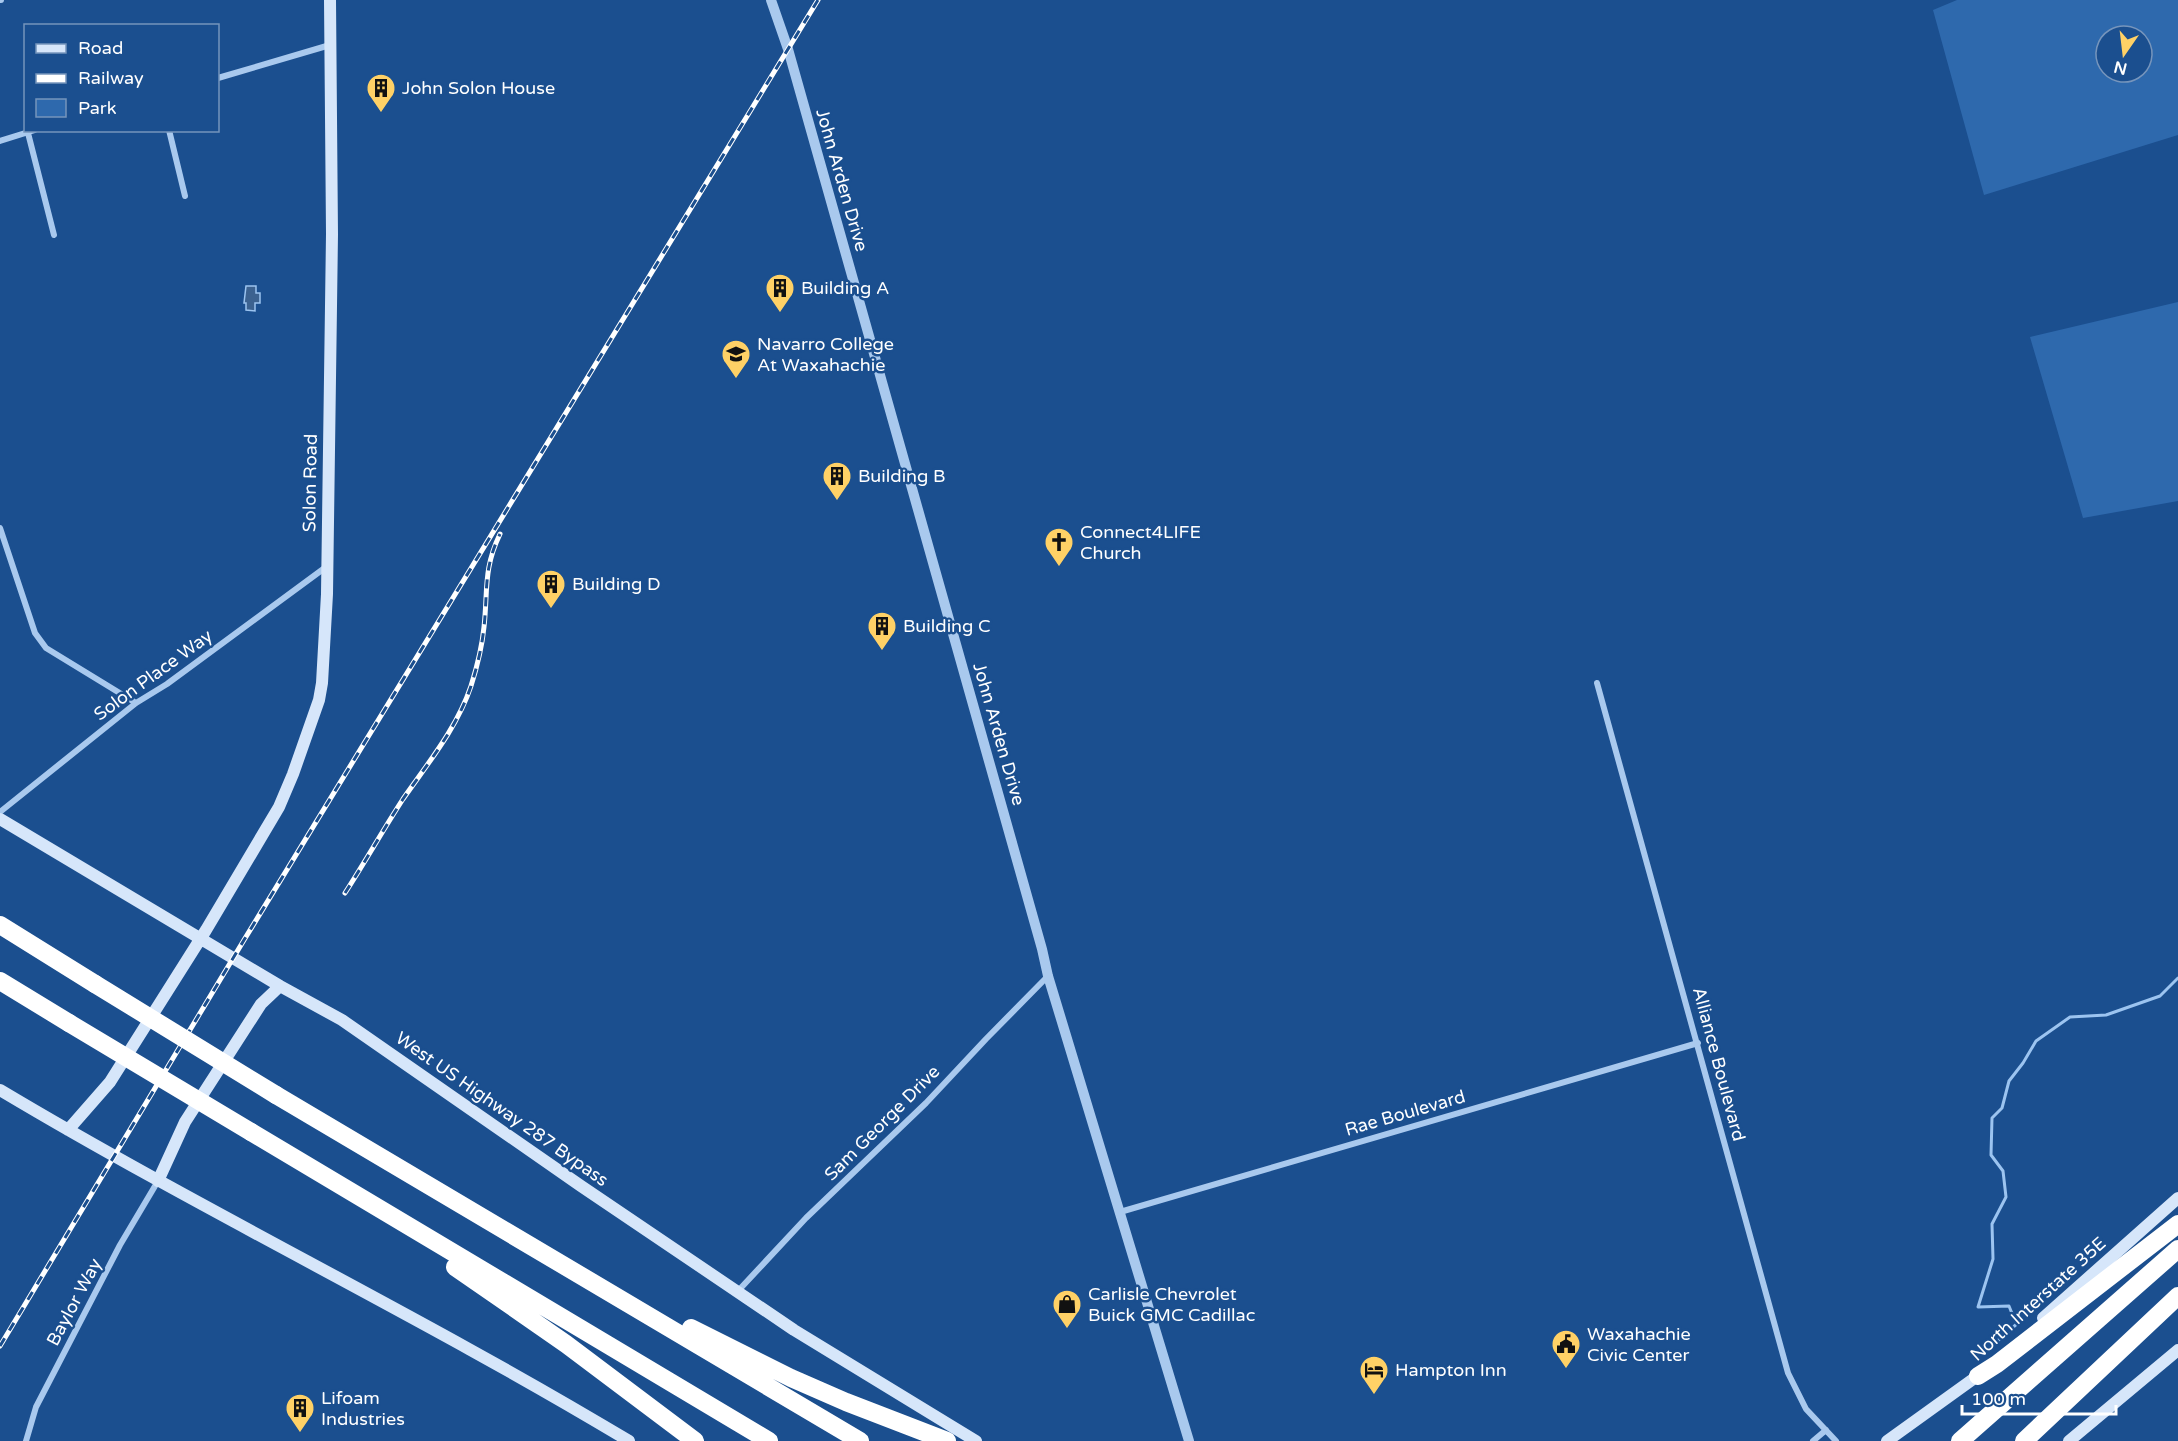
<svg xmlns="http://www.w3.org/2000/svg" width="2178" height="1441" font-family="'Varela Round',sans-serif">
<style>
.green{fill:#2e69ad;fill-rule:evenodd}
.water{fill:#3c6290;stroke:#9cc4f0;stroke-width:1.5}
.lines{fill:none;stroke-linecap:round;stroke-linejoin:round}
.stream{stroke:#9cc4f0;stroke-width:3}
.minor{stroke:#a9c9ee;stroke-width:6}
.tertiary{stroke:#a9c9ee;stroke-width:10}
.secondary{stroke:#d6e6fa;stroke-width:12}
.motorway{stroke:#fff;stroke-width:18}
.rail-casing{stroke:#fff;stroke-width:5}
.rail{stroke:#1b4f8f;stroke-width:3;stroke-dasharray:9;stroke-linecap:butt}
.motorway-bridge{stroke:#fff;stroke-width:18}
.labels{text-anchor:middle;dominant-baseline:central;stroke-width:5;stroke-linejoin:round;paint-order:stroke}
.poi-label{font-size:18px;fill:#fff;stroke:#1b4f8f;text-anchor:start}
.street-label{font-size:18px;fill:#fff;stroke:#1b4f8f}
</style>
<rect width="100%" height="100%" fill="#1b4f8f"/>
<!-- green -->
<path class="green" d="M1957 0H2178V135L1984 195 1933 10ZM2106 36H2142V72H2106Z
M2178 302V501L2083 518 2030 337Z"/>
<!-- water -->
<path class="water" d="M246 286H256V293H260V303H255V311L246 310V303H244Z"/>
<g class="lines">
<!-- stream -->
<path class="stream" d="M1994 1344 2019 1322V1314L2013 1316 2009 1306 1978 1307 1993 1259 1992 1224 2006 1197 2003 1171 1991 1155 1992 1118 2002 1108 2009 1081 2023 1063 2036 1041 2070 1017 2106 1015 2160 996 2178 978"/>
<!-- minor -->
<path class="minor" d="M0 0H1
M218 78 330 45
M169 130 185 196
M28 133 54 235
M0 141 35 130
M0 528 35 633 46 648 136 703
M1597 683 1788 1373 1806 1409 1836 1441
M0 812 136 703 167 684 326 567
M1120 1212 1698 1043
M738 1291 806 1218 926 1103 986 1039 1048 976
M26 1441 36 1407 120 1245 158 1181
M1813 1441 1826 1430"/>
<!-- tertiary -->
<path class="tertiary" d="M771 0 788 49 1042 949 1048 976 1189 1441"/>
<!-- secondary -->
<path class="secondary" d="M0 819 280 986 342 1020 581 1186 794 1330 976 1441
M0 1090C206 1213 423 1317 629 1441
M68 1130 110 1082 206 930 279 807 293 774 319 700 322 683 327 594 332 234 330 0
M158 1181 185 1122 261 1004 280 986
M2043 1318 2178 1198
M1887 1441 1983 1372
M2069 1441 2178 1350"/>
<!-- motorway -->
<path class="motorway" d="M0 925 95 984
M0 981 69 1023
M276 1095 860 1441
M251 1132 769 1441
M455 1267 566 1344 695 1441
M691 1328 791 1378 846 1402 947 1441
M1978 1376 1997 1364 2178 1224
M1960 1441 2178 1249
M2024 1441 2178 1296"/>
<!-- rail casing -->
<g class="rail-casing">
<path id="rail" d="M345 893C365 862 383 830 403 799 428 763 457 728 471 686 477 667 482 647 484 627 488 591 483 569 500 534
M0 1346 244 940 818 0"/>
</g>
<!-- rail -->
<use href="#rail" class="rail"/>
<!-- motorway-bridge -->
<path class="motorway-bridge" d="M95 984 276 1095
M69 1023 251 1132"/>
</g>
<!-- icons -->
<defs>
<g id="building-pin" transform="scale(1.5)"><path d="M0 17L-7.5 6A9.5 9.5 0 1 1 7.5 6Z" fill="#ffd166" stroke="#1b4f8f"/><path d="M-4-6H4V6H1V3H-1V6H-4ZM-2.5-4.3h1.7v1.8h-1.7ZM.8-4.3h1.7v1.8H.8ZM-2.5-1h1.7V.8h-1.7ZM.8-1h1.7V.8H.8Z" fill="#111"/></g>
<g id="university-pin" transform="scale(1.5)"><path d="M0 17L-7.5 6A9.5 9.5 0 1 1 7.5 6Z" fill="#ffd166" stroke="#1b4f8f"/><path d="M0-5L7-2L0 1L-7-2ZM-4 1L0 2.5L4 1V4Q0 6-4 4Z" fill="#111"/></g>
<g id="church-pin" transform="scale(1.5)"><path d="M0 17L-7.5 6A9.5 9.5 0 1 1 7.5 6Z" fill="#ffd166" stroke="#1b4f8f"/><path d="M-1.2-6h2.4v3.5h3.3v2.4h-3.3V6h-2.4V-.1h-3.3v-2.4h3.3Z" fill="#111"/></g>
<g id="shop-pin" transform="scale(1.5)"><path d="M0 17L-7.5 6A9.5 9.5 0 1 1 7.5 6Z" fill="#ffd166" stroke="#1b4f8f"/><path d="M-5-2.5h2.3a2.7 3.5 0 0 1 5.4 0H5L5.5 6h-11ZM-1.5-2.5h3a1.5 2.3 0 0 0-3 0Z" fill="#111"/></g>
<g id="civic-pin" transform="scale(1.5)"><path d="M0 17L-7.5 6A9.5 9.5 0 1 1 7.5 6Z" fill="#ffd166" stroke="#1b4f8f"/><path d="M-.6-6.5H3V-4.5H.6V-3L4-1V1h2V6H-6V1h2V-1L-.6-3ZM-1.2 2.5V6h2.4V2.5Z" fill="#111"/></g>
<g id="hotel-pin" transform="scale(1.5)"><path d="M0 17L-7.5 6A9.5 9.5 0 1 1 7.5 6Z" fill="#ffd166" stroke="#1b4f8f"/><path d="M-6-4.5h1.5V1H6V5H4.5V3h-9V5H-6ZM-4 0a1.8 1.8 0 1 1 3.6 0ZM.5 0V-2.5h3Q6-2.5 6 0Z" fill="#111"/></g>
</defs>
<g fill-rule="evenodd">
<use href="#building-pin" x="381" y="88"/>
<use href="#building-pin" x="780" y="288"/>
<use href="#university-pin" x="736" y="354"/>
<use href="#building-pin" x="837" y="476"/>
<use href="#church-pin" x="1059" y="542"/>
<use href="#building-pin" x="551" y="584"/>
<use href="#building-pin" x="882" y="626"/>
<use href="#shop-pin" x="1067" y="1304"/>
<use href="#civic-pin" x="1566" y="1344"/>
<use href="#hotel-pin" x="1374" y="1370"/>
<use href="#building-pin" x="300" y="1408"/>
</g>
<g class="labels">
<!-- poi labels -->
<g class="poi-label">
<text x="402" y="88">John Solon House</text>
<text x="801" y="288">Building A</text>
<text x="757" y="344">Navarro College<tspan x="757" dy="21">At Waxahachie</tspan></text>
<text x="858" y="476">Building B</text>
<text x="1080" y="532">Connect4LIFE<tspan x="1080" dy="21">Church</tspan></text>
<text x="572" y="584">Building D</text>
<text x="903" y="626">Building C</text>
<text x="1088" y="1294">Carlisle Chevrolet<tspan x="1088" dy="21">Buick GMC Cadillac</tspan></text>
<text x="1587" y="1334">Waxahachie<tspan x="1587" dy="21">Civic Center</tspan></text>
<text x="1395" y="1370">Hampton Inn</text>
<text x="321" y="1398">Lifoam<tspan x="321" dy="21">Industries</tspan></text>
</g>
<!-- street labels -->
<g class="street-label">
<text transform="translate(842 180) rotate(74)">John Arden Drive</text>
<text transform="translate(310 483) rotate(-89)">Solon Road</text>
<text transform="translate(153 675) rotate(-36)">Solon Place Way</text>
<text transform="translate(999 734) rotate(74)">John Arden Drive</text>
<text transform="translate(1719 1064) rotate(75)">Alliance Boulevard</text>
<text transform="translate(502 1109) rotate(35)">West US Highway 287 Bypass</text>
<text transform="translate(1405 1113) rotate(-16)">Rae Boulevard</text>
<text transform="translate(882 1123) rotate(-45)">Sam George Drive</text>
<text transform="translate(2038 1299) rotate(-42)">North Interstate 35E</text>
<text transform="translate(74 1302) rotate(-62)">Baylor Way</text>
</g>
</g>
<!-- legend -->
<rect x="24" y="24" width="195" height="108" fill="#1b4f8f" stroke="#7695bc" stroke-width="1.5"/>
<rect x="36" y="44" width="30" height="9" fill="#d6e6fa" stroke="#7695bc" stroke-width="1.5"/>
<text x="78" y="54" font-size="18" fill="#ffffff">Road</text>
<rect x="36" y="74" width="30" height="9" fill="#ffffff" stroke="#7695bc" stroke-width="1.5"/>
<text x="78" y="84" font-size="18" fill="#ffffff">Railway</text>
<rect x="36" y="99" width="30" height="18" fill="#2e69ad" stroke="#7695bc" stroke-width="1.5"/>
<text x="78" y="114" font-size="18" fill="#ffffff">Park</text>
<!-- north arrow -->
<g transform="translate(2124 54) rotate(194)"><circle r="28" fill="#1b4f8f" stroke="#7695bc" stroke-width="1.5"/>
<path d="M0-4.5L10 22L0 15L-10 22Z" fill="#ffd166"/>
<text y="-9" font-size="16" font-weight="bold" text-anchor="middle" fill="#ffffff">N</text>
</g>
<!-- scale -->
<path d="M1962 1405v9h154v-9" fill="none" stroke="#ffffff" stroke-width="3"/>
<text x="1971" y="1405" font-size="18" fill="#ffffff" stroke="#1b4f8f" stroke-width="4.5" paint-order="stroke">100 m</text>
</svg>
